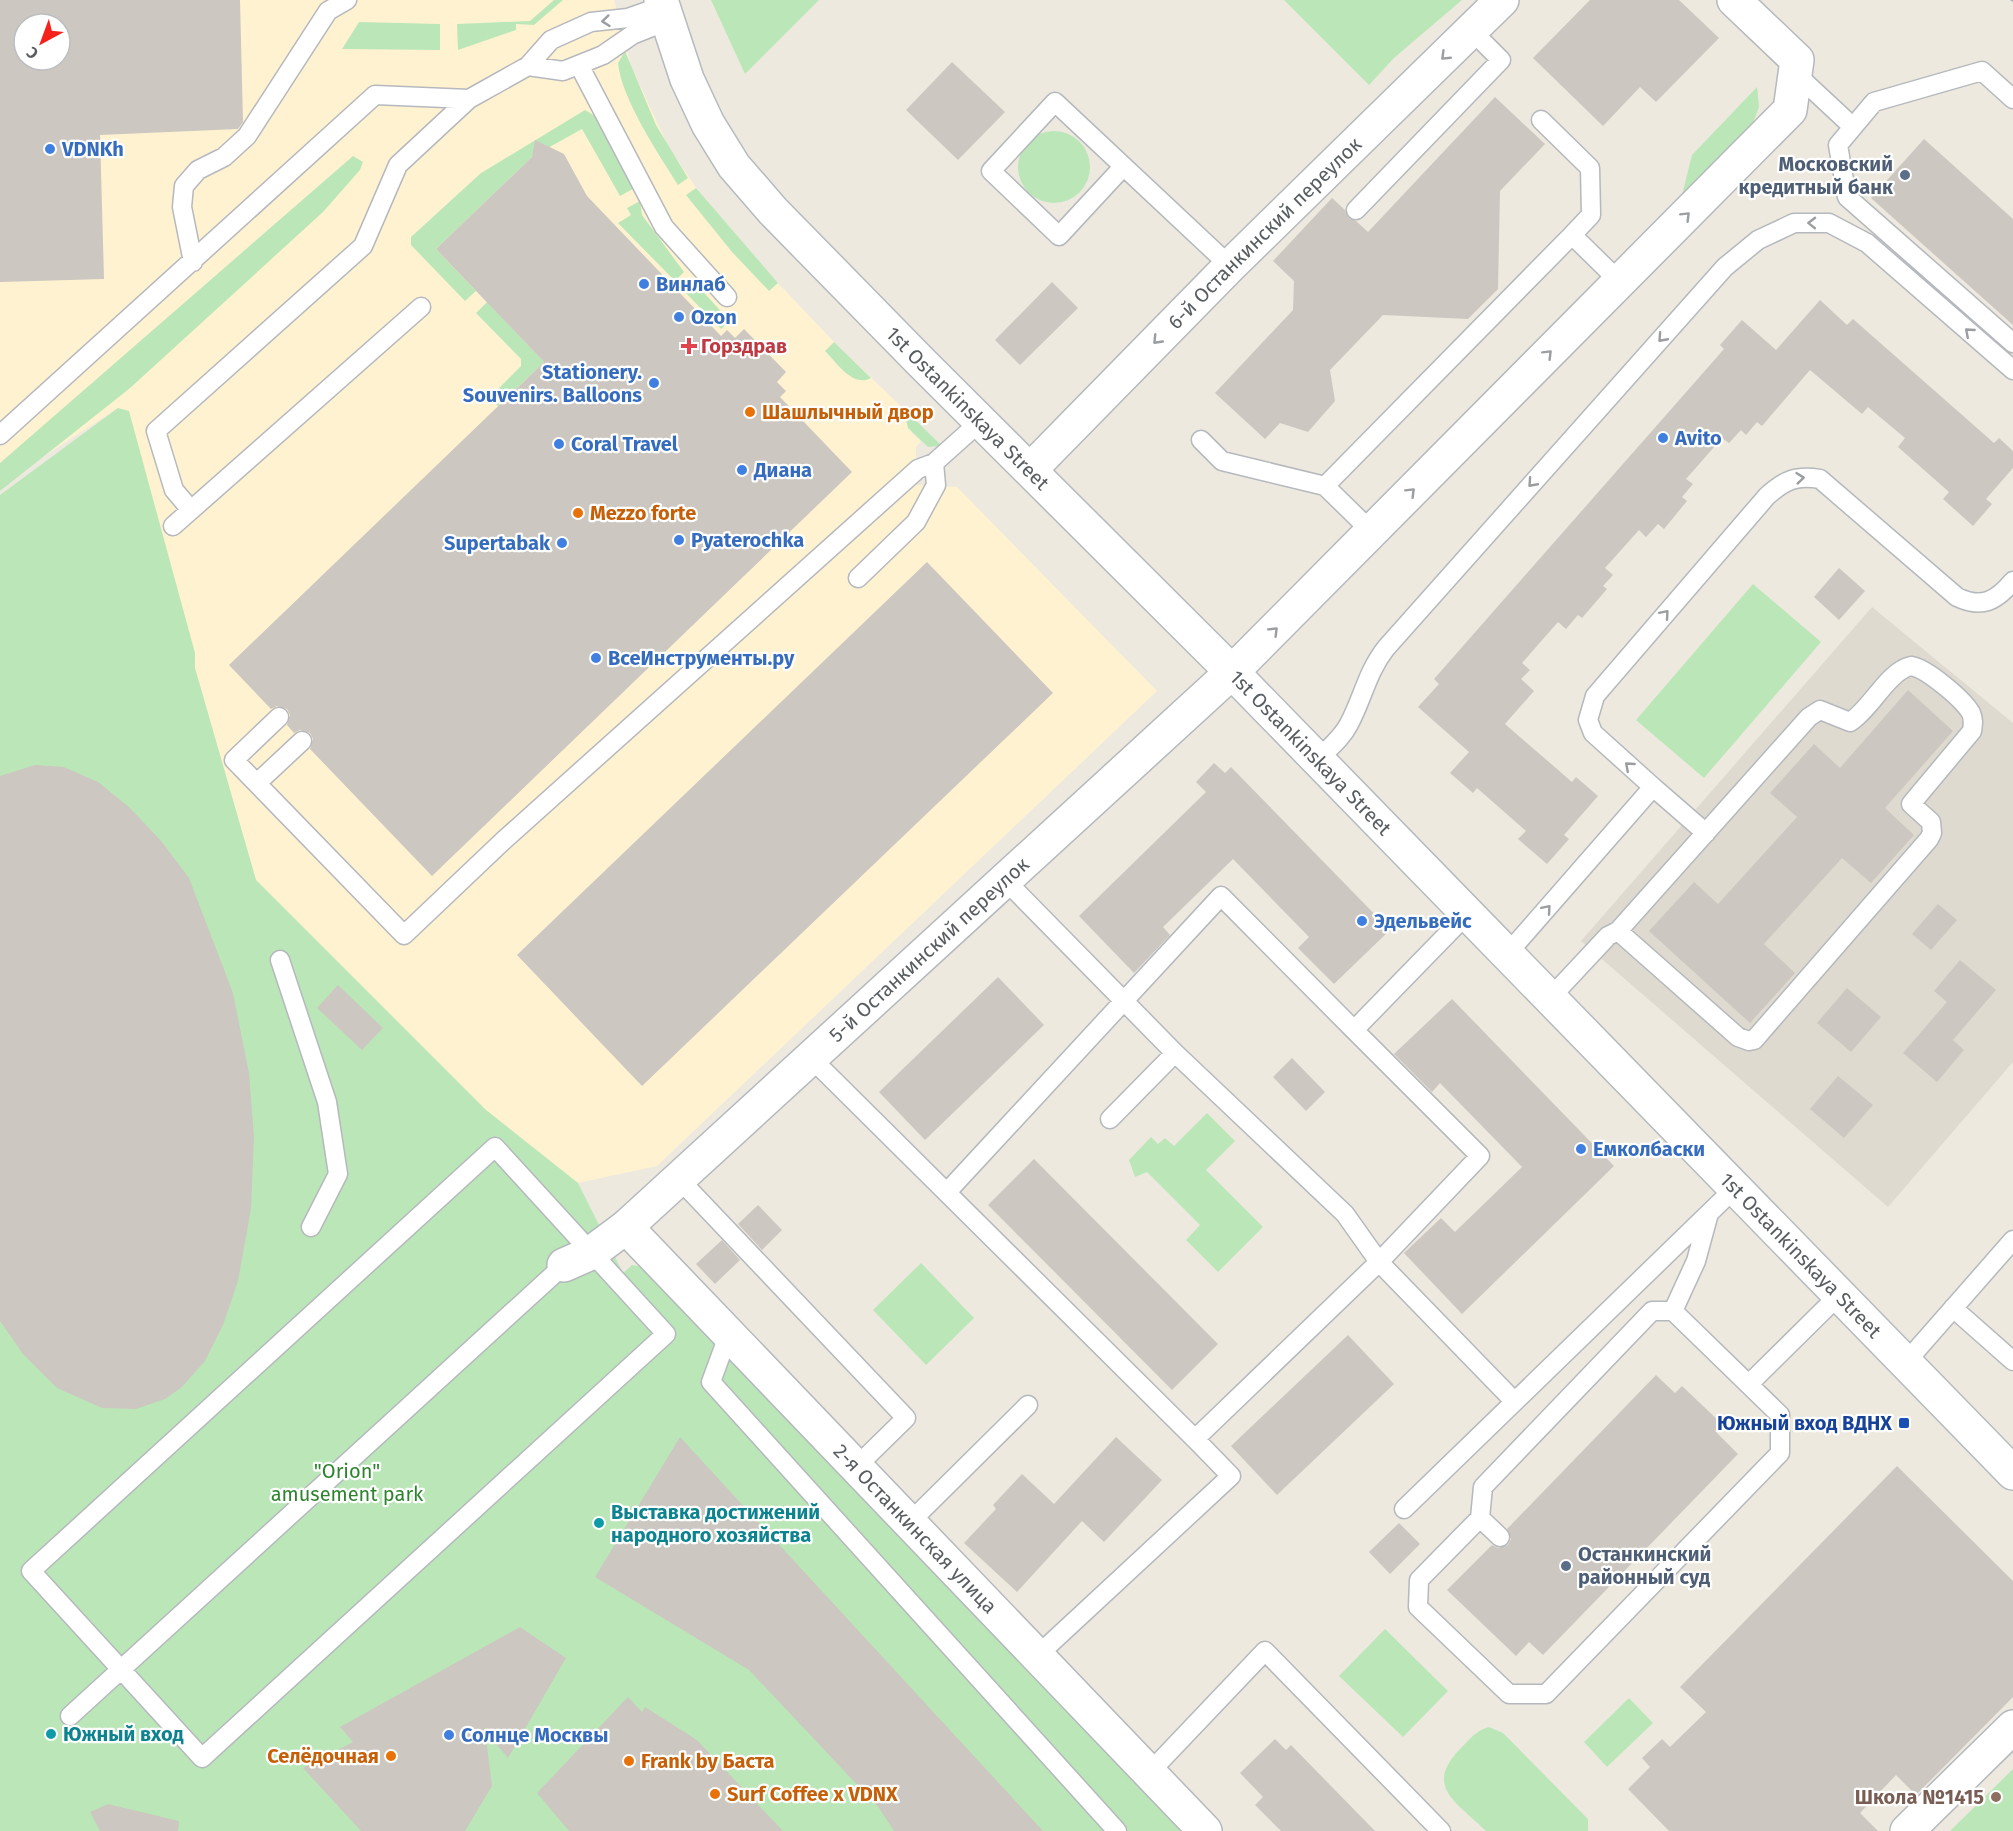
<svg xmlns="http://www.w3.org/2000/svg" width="2013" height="1831" font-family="'Fira Sans',sans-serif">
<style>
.commercial{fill:#fff2d1;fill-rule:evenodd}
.education{fill:#dfdacf}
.green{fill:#bbe7b8}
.building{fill:#ccc7c0;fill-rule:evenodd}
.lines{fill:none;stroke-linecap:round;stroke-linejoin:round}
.lane-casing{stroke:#b5b8bd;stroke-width:21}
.street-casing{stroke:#b5b8bd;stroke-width:36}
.secondary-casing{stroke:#b5babf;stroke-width:36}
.lane{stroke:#fff;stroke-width:18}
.street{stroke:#fff;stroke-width:33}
.secondary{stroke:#fff;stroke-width:33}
.tram{stroke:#b1b2b2;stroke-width:1.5}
.oneway{stroke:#9b9ea0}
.shop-dot{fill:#3f7fe0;stroke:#fff;stroke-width:2}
.service-dot{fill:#5c6f8a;stroke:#fff;stroke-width:2}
.health-dot{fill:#e0444e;stroke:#fff;stroke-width:2}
.food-dot{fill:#e8710a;stroke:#fff;stroke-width:2}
.transit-dot{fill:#1a4fb4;stroke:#fff;stroke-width:2}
.culture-dot{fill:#0f9aa8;stroke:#fff;stroke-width:2}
.education-dot{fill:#8d6e63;stroke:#fff;stroke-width:2}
.labels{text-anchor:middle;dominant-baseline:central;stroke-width:4.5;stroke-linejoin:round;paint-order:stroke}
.shop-label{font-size:20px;font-weight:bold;fill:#366cbe;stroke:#fff;text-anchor:start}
.service-label{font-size:20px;font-weight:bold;fill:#4e5e75;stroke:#fff;text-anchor:end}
.street-label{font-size:20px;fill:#585d61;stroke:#fff}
.health-label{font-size:20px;font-weight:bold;fill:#be3a42;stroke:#fff;text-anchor:start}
.food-label{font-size:20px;font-weight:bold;fill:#c56008;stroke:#fff;text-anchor:start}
.transit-label{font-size:20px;font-weight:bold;fill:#164399;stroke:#fff;text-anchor:end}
.park-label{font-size:20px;fill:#2e832e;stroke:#fff}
.culture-label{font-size:20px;font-weight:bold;fill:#0d838f;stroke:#fff;text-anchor:start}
.education-label{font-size:20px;font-weight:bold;fill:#785e54;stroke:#fff;text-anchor:end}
</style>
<rect width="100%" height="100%" fill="#ede9df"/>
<!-- commercial -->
<path class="commercial" d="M0 0H614L631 66 669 148 700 193 741 244 834 342 909 414 906 420 912 433 921 441 916 447V485L957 487 1157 691 657 1166 578 1183 486 1110 256 880 195 668V653L118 408 23 470 0 491ZM24 24H60V60H24Z"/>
<!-- education -->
<path class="education" d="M1872 607 2013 723V1062L1888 1207 1581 941Z"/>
<!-- green -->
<path class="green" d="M554 0H563L534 25 516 24V30L458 50 457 24 530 21Z
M711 0H819L745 74Z
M1284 0H1462L1394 58 1369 85Z
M359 22 440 24V50L342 49Z
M625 51 656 125 688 178 678 185C659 155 621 98 618 63Z
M1757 87 1759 107 1753 123 1682 195 1692 155Z
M585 110 595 116 633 189 620 196 582 129 546 149 545 145 537 143 532 157 436 249 476 291 465 301 411 245V237L481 173Z
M1018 167a36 36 0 1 1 72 0a36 36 0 1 1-72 0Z
M353 156 363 162 360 170 323 212 129 389 0 491V463Z
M696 188 778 283 769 291 732 252 686 195Z
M640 201 642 215 684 272 675 281 618 223 631 215 627 208Z
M695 283 730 321 721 329 685 292Z
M487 302 544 362 498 406 485 393H494L521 366V359L476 313Z
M834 342 871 378C853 388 837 363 825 351Z
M118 408 129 411 195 653V668L256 880 486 1110 578 1183 623 1273 632 1265 648 1268 1182 1831H0V495Z
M909 414 942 446 928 447 908 428 906 420Z
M1753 584 1821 642 1704 778 1636 720Z
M1207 1113 1235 1141 1206 1170 1263 1227 1218 1272 1186 1240 1200 1225 1147 1172 1135 1177 1129 1160 1151 1137 1158 1144 1165 1138 1174 1146Z
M921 1263 974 1318 926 1365 873 1310Z
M1385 1629 1448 1691 1403 1737 1339 1676Z
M1629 1698 1653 1723 1607 1767 1584 1742Z
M1489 1727 1503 1733 1582 1813 1588 1819V1831H1486C1458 1803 1423 1787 1460 1749 1469 1740 1476 1730 1489 1727Z
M2013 1769V1831H1950Z"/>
<!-- building -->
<path class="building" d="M0 0H240L243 122 238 129 100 135 104 279 0 282ZM24 24H60V60H24Z
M1590 0H1679L1719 38 1656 102 1640 87 1603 126 1533 58Z
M952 62 1005 112 958 160 906 110Z
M1495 97 1545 144 1500 191 1498 289 1468 319 1383 315 1330 370 1335 401 1308 432 1280 423 1265 439 1215 393 1293 310 1294 281 1273 261 1332 198 1345 210 1349 218 1356 221 1368 232Z
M1924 139 2013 219V325L1871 198Z
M535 140 564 154 587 196 721 336 727 330 735 338 744 329 786 372 777 382 786 391 780 397 852 472 432 876 310 749 313 739 310 733 300 730 294 733 287 725 290 715 287 709 277 706 271 709 229 665 544 362 436 249 532 157Z
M1052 282 1078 308 1020 365 995 340Z
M1820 300 1847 325 1853 319 1994 443 1999 438 2013 451V468L1986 499 1992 504 1973 526 1943 499 1949 492 1898 447 1905 438 1868 407 1862 414 1810 370 1762 426 1757 422 1746 435 1741 430 1729 443 1722 438 1686 479 1693 484 1682 497 1687 501 1664 529 1658 524 1646 537 1639 530 1605 568 1613 575 1603 586 1607 589 1582 618 1578 615 1566 629 1558 622 1522 663 1530 670 1521 679 1534 691 1505 724 1572 782 1576 777 1598 796 1564 835 1569 839 1547 864 1518 839 1526 831 1477 788 1473 793 1450 773 1469 752 1418 707 1439 684 1434 679 1724 349 1720 345 1742 320 1776 350Z
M927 562 1053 693 642 1086 517 955Z
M1839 568 1865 591 1839 620 1814 597Z
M1908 690 1953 731 1885 808 1914 835 1871 883 1842 858 1764 944 1795 973 1750 1023 1649 931 1694 882 1718 904 1797 817 1770 793 1814 744 1840 768Z
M1214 763 1225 773 1231 767 1390 930 1334 984 1298 948 1309 937 1233 859 1163 927 1170 935 1134 973 1079 916 1206 792 1196 782Z
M35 765 64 767 98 782 130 808 162 842 189 878 233 993 249 1073 254 1137 251 1209 238 1281 223 1325 205 1361 182 1387 165 1399 136 1409 102 1408 57 1388 23 1354 0 1321V776Z
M1938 904 1957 920 1931 950 1912 934Z
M1960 960 1996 990 1953 1040 1964 1050 1937 1082 1903 1053 1947 1002 1934 991Z
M998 977 1044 1025 925 1140 879 1092Z
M338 985 383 1028 362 1050 317 1008Z
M1847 988 1881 1017 1851 1052 1817 1023Z
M1452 999 1614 1166 1462 1314 1404 1253 1441 1218 1455 1232 1522 1167 1440 1083 1432 1092 1394 1054Z
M1292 1058 1325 1092 1306 1111 1273 1077Z
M1838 1076 1873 1105 1844 1138 1810 1109Z
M1034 1159 1218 1344 1172 1390 988 1205Z
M758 1205 782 1230 762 1250 738 1224Z
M722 1240 740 1260 715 1284 696 1264Z
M1348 1335 1394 1384 1277 1495 1231 1446Z
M1656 1375 1675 1393 1682 1386 1701 1404 1722 1424 1715 1431 1738 1454 1543 1655 1529 1642 1516 1656 1447 1590 1492 1545 1498 1548 1508 1545 1511 1539 1507 1529Z
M680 1437 773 1538 1043 1831H894L879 1808 749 1670 595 1577Z
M1116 1437 1162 1480 1104 1542 1082 1521 1017 1592 964 1543 996 1509 993 1505 1022 1474 1054 1504Z
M1897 1466 2013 1581V1697L1916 1795 1896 1775 1860 1813 1878 1831H1669L1628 1789 1650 1767 1642 1758 1662 1739 1670 1747 1706 1712 1680 1687Z
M1399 1523 1420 1544 1390 1574 1369 1552Z
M520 1627 566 1658 508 1758 485 1731 492 1786 465 1831H361L303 1768 353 1742 340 1727Z
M628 1697 642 1712 645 1707 697 1740 783 1831H569L537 1793Z
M1275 1739 1286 1750 1291 1745 1375 1831H1281L1255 1805 1263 1797 1240 1773Z
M108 1804 179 1821 178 1831H100L90 1812Z"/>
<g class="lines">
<!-- lane casing -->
<g class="lane-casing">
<path id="lane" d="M579 65 664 227 727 297
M528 66 563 71 603 55 632 35 667 21
M1795 73 1853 127
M2013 99 1982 71 1874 102 1838 145 1847 197 2013 343
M1541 120 1590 168 1591 215 1572 235
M1123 167 1059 236 991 171 1055 102 1230 266
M1356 210 1501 60 1471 30
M193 262 182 207 184 186 198 170 224 157 247 136 328 11 347 0
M0 435 375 95 469 99
M1201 440 1222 461 1325 486
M191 510 174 490 156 431 363 246 398 165 469 99 528 66 551 40 591 22 628 18 662 6
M173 526 421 307
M1372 532 1325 486 1572 235 1620 282
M858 578 916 522 936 485 934 463 981 421
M279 717 234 760 404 935 503 841 918 469 934 463
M1318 759C1329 748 1342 738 1349 724 1363 698 1367 672 1386 648L1725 267 1758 240 1794 223H1829L1867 243 2013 370
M257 783 302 741
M1653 787 1706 833
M1005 880 1175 1053 1345 1214 1379 1262 1514 1401
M1508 953 1653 787 1593 733 1588 720 1595 696 1767 496C1785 480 1796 475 1820 479L1957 597C1982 609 1996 601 2013 581
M280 960 327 1102 338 1174 311 1227
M1551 997 1608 936 1618 931 1809 717 1820 710 1850 722C1871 709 1888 671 1911 666 1926 668 1963 699 1971 713 1974 720 1973 724 1972 731L1911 804 1931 822 1932 833 1929 839 1754 1040 1749 1041 1738 1037 1618 931
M811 1058 1195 1439 1379 1262 1480 1156 1354 1030 1468 913
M1110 1119 1175 1053
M495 1147 666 1334 202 1758 31 1571Z
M678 1178 906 1418 857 1466
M947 1192 1221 896 1354 1030
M1953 1308 2013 1361
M1652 1311H1673L1780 1415V1453L1546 1694H1509L1418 1607 1419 1580 1480 1518 1483 1487Z
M1673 1311 1696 1261 1708 1217
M729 1333 711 1382 1117 1831
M1906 1362 2013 1240
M1749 1384 1840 1294
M1404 1509 1736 1187
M1480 1518 1500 1537
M910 1522 1028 1405
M1038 1655 1231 1476 1195 1439
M70 1716 564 1265
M1149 1773 1265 1651 1441 1831"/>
</g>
<!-- street casing -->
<g class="street-casing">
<g id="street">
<path id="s1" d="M1031 469 1230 266 1502 0"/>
<path id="s2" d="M626 1227 1205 1831"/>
<path id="s3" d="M564 1265 591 1253 626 1227 1232 672 1790 110 1797 60 1734 0"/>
<path d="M1907 1831 2013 1727"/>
</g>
</g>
<!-- secondary casing -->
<g class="secondary-casing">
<g id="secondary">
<path id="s4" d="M661 0 687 79 708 124 734 166 773 211 921 362 1232 672 2013 1473"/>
</g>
</g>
<!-- lane -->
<use href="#lane" class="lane"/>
<!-- street -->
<use href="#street" class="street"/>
<!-- secondary -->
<use href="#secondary" class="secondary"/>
<!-- tram -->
<path class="tram" d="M2011 0 2013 1"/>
</g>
<!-- one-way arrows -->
<defs><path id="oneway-chevron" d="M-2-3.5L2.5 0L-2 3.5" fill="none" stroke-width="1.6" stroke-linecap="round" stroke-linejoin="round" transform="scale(1.5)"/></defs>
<g class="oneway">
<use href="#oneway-chevron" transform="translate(606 21) rotate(174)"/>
<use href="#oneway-chevron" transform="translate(1445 56) rotate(136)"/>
<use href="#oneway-chevron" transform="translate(1686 216) rotate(-45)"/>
<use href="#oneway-chevron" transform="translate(1812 223) rotate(-179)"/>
<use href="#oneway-chevron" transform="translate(1969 332) rotate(-139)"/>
<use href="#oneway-chevron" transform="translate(1662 338) rotate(132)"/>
<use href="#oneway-chevron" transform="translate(1157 340) rotate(134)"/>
<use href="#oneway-chevron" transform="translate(1548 354) rotate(-45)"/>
<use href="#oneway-chevron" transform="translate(1800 478) rotate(-6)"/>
<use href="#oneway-chevron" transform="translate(1532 483) rotate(132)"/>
<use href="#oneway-chevron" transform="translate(1411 492) rotate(-45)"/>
<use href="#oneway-chevron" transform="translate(1665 614) rotate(-49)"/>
<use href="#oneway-chevron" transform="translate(1274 631) rotate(-45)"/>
<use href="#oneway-chevron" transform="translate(1629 766) rotate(-139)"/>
<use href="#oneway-chevron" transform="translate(1547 909) rotate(-49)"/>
</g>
<!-- markers -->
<g class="shop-dot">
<circle cx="50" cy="149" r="6"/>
<circle cx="644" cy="284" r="6"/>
<circle cx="679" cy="317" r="6"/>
<circle cx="654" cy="383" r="6"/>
<circle cx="1663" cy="438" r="6"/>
<circle cx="559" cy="444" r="6"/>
<circle cx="742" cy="470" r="6"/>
<circle cx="679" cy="540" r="6"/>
<circle cx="562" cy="543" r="6"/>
<circle cx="596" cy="658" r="6"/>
<circle cx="1362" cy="921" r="6"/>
<circle cx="1581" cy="1149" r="6"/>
<circle cx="449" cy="1735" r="6"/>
</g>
<g class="service-dot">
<circle cx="1905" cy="175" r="6"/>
<circle cx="1566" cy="1566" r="6"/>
</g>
<path class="health-dot" d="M686 337h6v6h6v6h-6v6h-6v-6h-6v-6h6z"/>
<g class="food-dot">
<circle cx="750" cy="412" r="6"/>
<circle cx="578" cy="513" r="6"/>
<circle cx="391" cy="1756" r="6"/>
<circle cx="629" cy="1761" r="6"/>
<circle cx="715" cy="1794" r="6"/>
</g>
<rect class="transit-dot" x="1898" y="1417" width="12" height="12" rx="3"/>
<g class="culture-dot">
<circle cx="599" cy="1523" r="6"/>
<circle cx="51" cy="1734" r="6"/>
</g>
<circle class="education-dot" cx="1996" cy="1797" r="6"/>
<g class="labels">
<!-- shop labels -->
<g class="shop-label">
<text x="62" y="149">VDNKh</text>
<text x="656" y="284">Винлаб</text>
<text x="691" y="317">Ozon</text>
<text x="642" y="372" text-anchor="end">Stationery.<tspan x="642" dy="23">Souvenirs. Balloons</tspan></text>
<text x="1675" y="438">Avito</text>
<text x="571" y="444">Coral Travel</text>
<text x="754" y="470">Диана</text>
<text x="691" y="540">Pyaterochka</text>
<text x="550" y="543" text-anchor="end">Supertabak</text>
<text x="608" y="658">ВсеИнструменты.ру</text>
<text x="1374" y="921">Эдельвейс</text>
<text x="1593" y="1149">Емколбаски</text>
<text x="461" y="1735">Солнце Москвы</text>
</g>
<!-- service labels -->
<g class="service-label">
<text x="1893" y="164">Московский<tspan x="1893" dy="23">кредитный банк</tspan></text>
<text x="1578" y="1554" text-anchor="start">Останкинский<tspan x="1578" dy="23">районный суд</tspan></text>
</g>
<!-- street labels -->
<g class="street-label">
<text stroke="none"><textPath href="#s1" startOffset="332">6-й Останкинский переулок</textPath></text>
<text stroke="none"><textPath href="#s4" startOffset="519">1st Ostankinskaya Street</textPath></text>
<text stroke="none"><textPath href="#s4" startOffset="1005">1st Ostankinskaya Street</textPath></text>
<text stroke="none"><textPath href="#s3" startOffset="484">5-й Останкинский переулок</textPath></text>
<text stroke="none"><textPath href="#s4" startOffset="1707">1st Ostankinskaya Street</textPath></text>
<text stroke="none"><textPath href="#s2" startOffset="418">2-я Останкинская улица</textPath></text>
</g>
<!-- health labels -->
<g class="health-label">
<text x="701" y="346">Горздрав</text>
</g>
<!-- food labels -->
<g class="food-label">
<text x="762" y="412">Шашлычный двор</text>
<text x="590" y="513">Mezzo forte</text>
<text x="379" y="1756" text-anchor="end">Селёдочная</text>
<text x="641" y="1761">Frank by Баста</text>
<text x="727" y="1794">Surf Coffee x VDNX</text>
</g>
<!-- transit labels -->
<g class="transit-label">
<text x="1892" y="1423">Южный вход ВДНХ</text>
</g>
<!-- park labels -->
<g class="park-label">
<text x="347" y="1471">"Orion"<tspan x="347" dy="23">amusement park</tspan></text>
</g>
<!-- culture labels -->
<g class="culture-label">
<text x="611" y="1512">Выставка достижений<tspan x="611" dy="23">народного хозяйства</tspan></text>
<text x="63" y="1734">Южный вход</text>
</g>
<!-- education labels -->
<g class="education-label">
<text x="1984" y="1797">Школа №1415</text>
</g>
</g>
<!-- north arrow -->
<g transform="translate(42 42) rotate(221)"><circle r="28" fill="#ffffff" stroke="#bcbec0" stroke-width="1.5"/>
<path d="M0-4.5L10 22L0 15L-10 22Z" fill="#f6211b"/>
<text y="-9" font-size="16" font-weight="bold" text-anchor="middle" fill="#585d61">С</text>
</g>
</svg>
